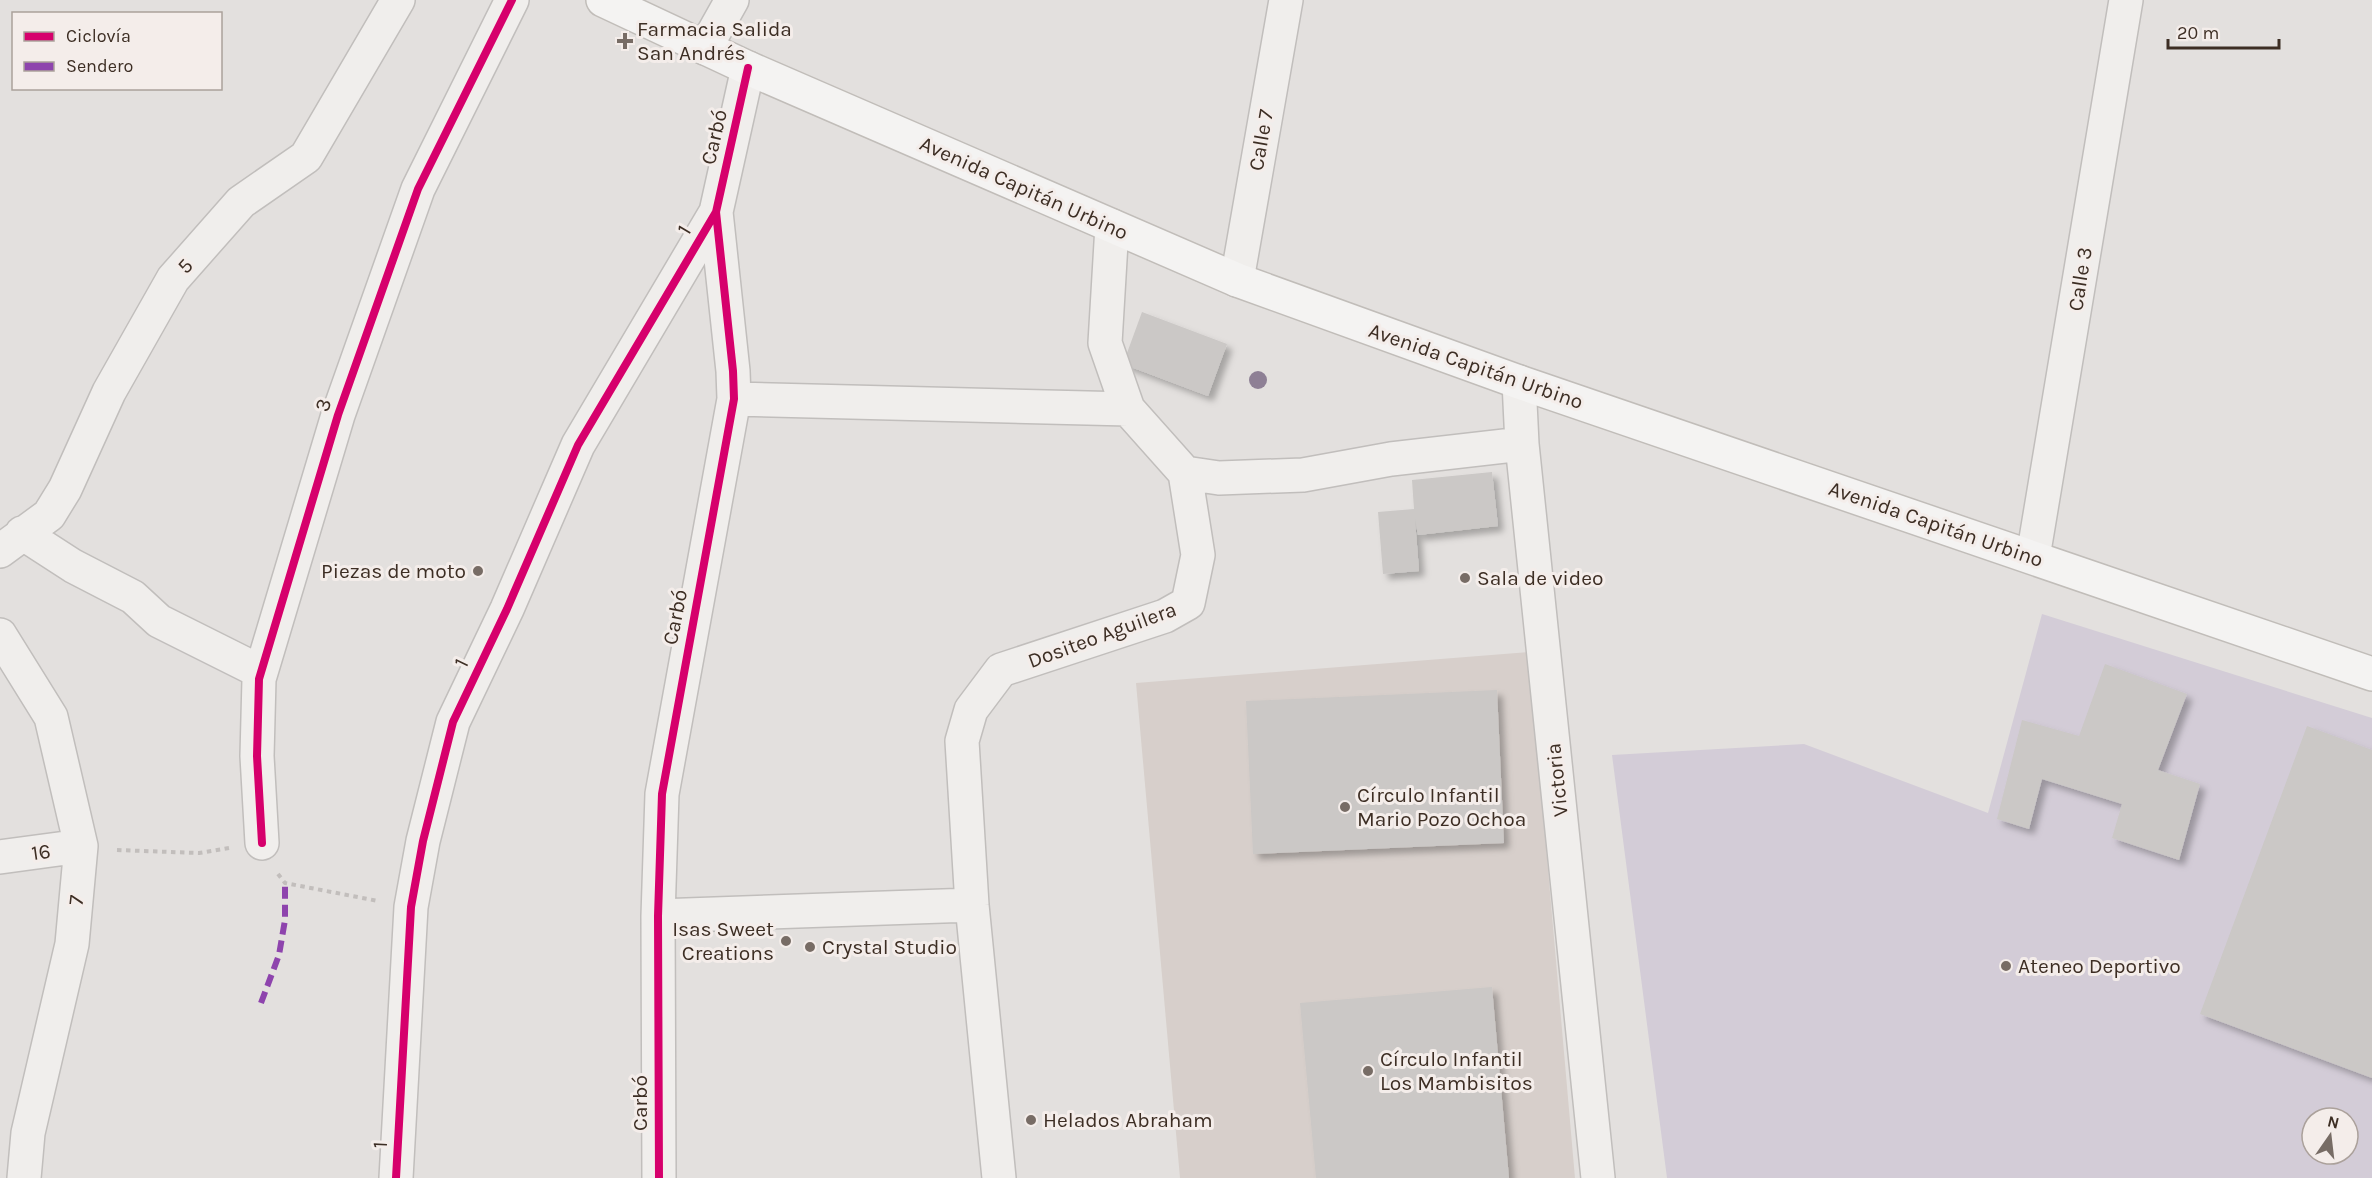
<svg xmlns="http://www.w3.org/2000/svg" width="2372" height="1178" font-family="Karla,sans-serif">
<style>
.built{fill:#d7cfcb}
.green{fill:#d3ccd7;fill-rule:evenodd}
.building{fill:#cbc8c6;filter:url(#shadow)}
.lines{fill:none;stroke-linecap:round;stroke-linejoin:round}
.minor-casing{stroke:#c1bebc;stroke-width:36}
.major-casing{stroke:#c1bdb9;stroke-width:36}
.path{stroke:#c2bebc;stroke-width:4;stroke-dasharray:4.5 4.5;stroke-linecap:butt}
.minor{stroke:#f0eeec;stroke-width:33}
.major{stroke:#f4f3f2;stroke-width:33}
.quiet{stroke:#8e44ad;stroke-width:6;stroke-dasharray:12 6;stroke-linecap:butt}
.cycleway-casing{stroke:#f4edea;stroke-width:11}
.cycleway{stroke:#d6006c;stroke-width:8}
.tree{fill:#8e8095}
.poi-dot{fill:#776c65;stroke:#f4edea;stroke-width:2}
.labels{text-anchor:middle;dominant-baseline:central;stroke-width:6;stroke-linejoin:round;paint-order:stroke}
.poi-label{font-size:21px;fill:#3d2e24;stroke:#f4edea;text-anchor:start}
.street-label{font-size:21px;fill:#3d2e24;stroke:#f4edea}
</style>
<defs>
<filter id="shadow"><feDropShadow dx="5.5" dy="5.5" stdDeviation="3" flood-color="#0004"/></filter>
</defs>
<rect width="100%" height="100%" fill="#e3e0de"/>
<!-- built -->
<path class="built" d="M1529 652 1575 1178H1180L1136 683Z"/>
<!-- green -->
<path class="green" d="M2042 614 2372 718V1178H1667L1612 755 1804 744 1988 813ZM2312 1118H2348V1154H2312Z"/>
<!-- building -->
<path class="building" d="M1142 312 1227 344 1208 396 1123 364Z
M1492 472 1498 526 1418 535 1415 519 1419 571 1383 574 1378 512 1414 509 1412 480Z
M2105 664 2187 694 2158 770 2200 784 2179 860 2112 838 2122 804 2042 779 2029 829 1997 819 2022 720 2079 736Z
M1497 690 1504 843 1253 854 1246 701Z
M2307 726 2372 750V1078L2200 1014Z
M1492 987 1509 1178H1316L1300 1003Z"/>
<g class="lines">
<!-- minor casing -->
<g class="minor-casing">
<path id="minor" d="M705 48 732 0
M1237 280 1286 0
M1519 382 1522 444 1598 1178
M734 399 1128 409
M1185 473 1219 478 1303 475 1391 459 1522 444
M22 533 73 566 133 597 159 621 261 672
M0 551 49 515 65 489 109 392 173 279 241 202 306 157 398 0
M2033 557 2126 0
M0 635 51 717 81 846 72 944 28 1133 24 1178
M262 843 257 756 259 679 338 415 418 189 512 0
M0 857 81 846
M658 916 972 905
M396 1178 411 907 423 841 453 722 507 609 578 445 716 212
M659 1178 658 916 662 794 734 399 733 371 716 212 748 68
M999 1178 972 905 962 741 971 710 1001 670 1165 616 1188 603 1198 555 1185 473 1128 409 1105 343 1112 226"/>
</g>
<!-- major casing -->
<g class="major-casing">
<path id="major" d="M603 0 748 68 1237 280 1519 382 2372 674"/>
</g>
<!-- path -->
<path class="path" d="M117 850 199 853 229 848
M278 874 285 883 378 901"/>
<!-- minor -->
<use href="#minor" class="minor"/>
<!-- major -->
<use href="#major" class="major"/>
<!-- quiet -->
<path class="quiet" d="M261 1003 279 955 285 920V883"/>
<!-- cycleway casing -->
<g class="cycleway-casing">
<path id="cycleway" d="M262 843 257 756 259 679 338 415 418 189 512 0
M396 1178 411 907 423 841 453 722 507 609 578 445 716 212
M659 1178 658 916 662 794 734 399 733 371 716 212 748 68"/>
</g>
<!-- cycleway -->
<use href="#cycleway" class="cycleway"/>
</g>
<!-- trees -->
<circle class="tree" cx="1258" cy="380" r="9"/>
<!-- markers -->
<g class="poi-dot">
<path d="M622 32h6v6h6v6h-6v6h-6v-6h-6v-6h6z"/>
<circle cx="478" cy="571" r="6"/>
<circle cx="1465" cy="578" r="6"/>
<circle cx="1345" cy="807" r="6"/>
<circle cx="786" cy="941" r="6"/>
<circle cx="810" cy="947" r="6"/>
<circle cx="2006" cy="966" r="6"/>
<circle cx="1368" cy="1071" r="6"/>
<circle cx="1031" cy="1120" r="6"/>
</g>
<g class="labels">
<!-- poi labels -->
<g class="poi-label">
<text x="637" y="29">Farmacia Salida<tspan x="637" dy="24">San Andrés</tspan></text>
<text x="466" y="571" text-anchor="end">Piezas de moto</text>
<text x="1477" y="578">Sala de video</text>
<text x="1357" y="795">Círculo Infantil<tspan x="1357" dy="24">Mario Pozo Ochoa</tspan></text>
<text x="774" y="929" text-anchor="end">Isas Sweet<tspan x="774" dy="24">Creations</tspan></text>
<text x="822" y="947">Crystal Studio</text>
<text x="2018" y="966">Ateneo Deportivo</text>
<text x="1380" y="1059">Círculo Infantil<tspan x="1380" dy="24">Los Mambisitos</tspan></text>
<text x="1043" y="1120">Helados Abraham</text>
</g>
<!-- street labels -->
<g class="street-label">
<text transform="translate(714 137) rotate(-77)">Carbó</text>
<text transform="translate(1261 140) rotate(-80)">Calle 7</text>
<text transform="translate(1024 188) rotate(24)">Avenida Capitán Urbino</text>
<text transform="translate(684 230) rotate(-59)">1</text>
<text transform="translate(185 266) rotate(-48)">5</text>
<text transform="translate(2080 279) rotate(-81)">Calle 3</text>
<text transform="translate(1476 366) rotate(19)">Avenida Capitán Urbino</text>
<text transform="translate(323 405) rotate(-72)">3</text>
<text transform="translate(1936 524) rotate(19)">Avenida Capitán Urbino</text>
<text transform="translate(675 617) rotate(-79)">Carbó</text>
<text transform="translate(1102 635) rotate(-20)">Dositeo Aguilera</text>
<text transform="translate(461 663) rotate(-65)">1</text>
<text transform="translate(1557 780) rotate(-96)">Victoria</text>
<text transform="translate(41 852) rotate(-8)">16</text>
<text transform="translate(76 900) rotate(-84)">7</text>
<text transform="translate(640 1103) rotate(-90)">Carbó</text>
<text transform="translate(380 1145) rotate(-87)">1</text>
</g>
</g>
<!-- legend -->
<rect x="12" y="12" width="210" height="78" fill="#f4edea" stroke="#aba19b" stroke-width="1.5"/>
<rect x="24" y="32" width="30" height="9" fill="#d6006c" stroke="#aba19b" stroke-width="1.5"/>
<text x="66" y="42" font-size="18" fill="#3d2e24">Ciclovía</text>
<rect x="24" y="62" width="30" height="9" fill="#8e44ad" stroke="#aba19b" stroke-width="1.5"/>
<text x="66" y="72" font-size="18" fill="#3d2e24">Sendero</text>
<!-- north arrow -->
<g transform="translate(2330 1136) rotate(14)"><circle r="28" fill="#f4edea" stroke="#aba19b" stroke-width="1.5"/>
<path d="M0-4.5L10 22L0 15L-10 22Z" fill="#776c65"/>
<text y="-9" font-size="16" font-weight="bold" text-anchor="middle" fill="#3d2e24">N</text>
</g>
<!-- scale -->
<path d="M2168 39v9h111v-9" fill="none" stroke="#3d2e24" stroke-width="3"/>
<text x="2177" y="39" font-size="18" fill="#3d2e24" stroke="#f4edea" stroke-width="4.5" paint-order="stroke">20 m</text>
</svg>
